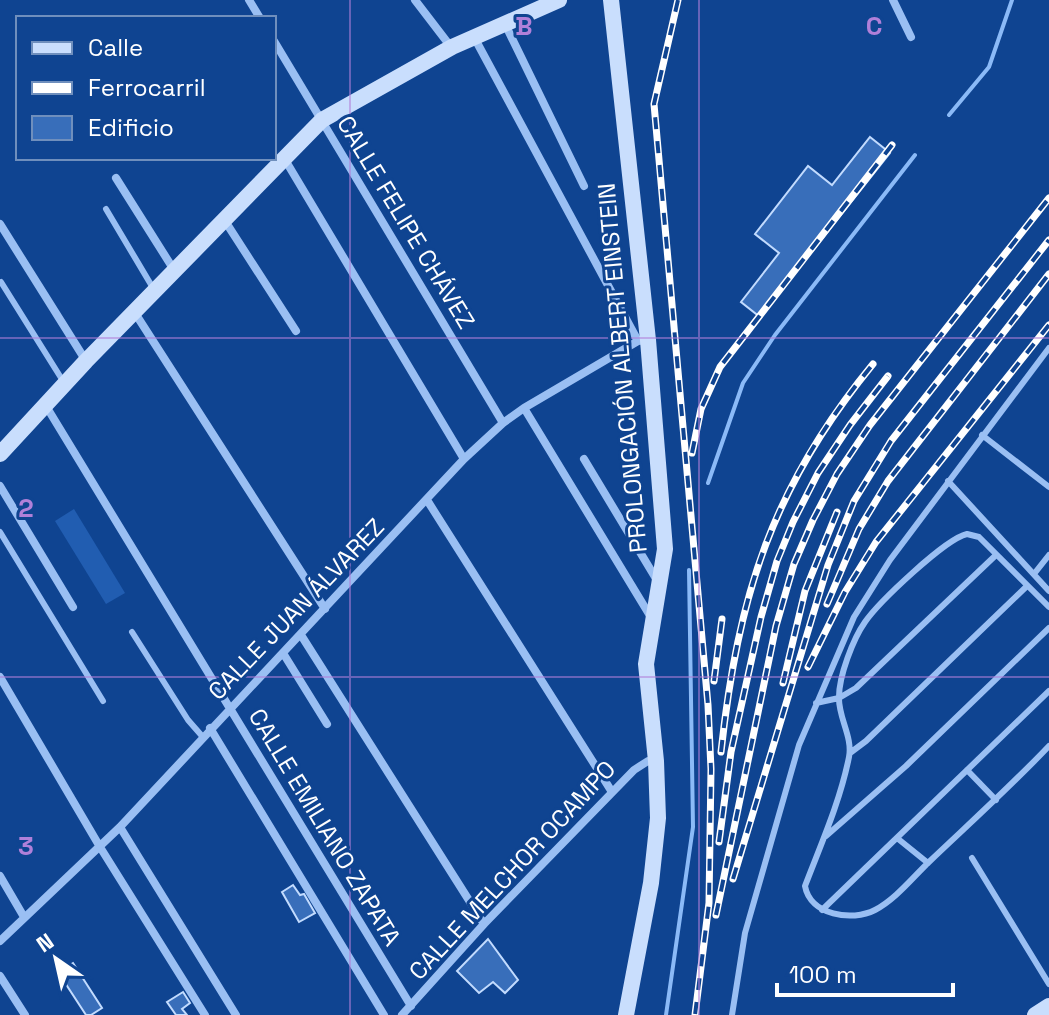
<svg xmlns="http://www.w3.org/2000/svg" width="1049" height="1015" font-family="'Space Grotesk',sans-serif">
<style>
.green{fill:#215db1}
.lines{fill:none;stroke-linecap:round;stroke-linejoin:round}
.stream{stroke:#8bbaf7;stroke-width:4}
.building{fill:#386eba;stroke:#c2dbfe;stroke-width:2}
.service{stroke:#9abff3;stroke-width:6}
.minor{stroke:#9abff3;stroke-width:8}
.secondary{stroke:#c9defd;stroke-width:16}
.rail-casing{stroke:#fff;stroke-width:7}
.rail{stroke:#0f4491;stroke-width:4;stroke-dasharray:12;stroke-linecap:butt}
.grid{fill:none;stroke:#b080d9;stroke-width:2;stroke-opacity:0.55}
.labels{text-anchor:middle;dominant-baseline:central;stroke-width:6;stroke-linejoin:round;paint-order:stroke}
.street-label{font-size:24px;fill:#fff;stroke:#0f4491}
.grid-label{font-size:26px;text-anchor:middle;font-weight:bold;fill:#b080d9;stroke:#0f4491;stroke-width:6;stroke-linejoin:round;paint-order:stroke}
</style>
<rect width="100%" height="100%" fill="#0f4491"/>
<!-- green -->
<path class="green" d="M74 509 125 593 106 604 55 521Z"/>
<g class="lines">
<!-- stream -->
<path class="stream" d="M949 115 989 67 1012 0
M708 483 743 383 775 335 915 155
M666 1015 693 827 689 570"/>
</g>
<!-- building -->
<path class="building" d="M870 137 890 153 760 317 741 302 779 253 755 234 808 166 832 185Z
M293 885 300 895 304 894 315 913 299 922 282 892Z
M488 939 518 980 505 993 493 982 479 993 457 971Z
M73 963 102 1008 91 1015H86L58 972Z
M183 992 190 1003 182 1009 187 1015H176L167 1002Z"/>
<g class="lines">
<!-- service -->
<path class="service" d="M106 209 153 288
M1 282 63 381
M982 435 1049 487
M948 481 1049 591
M0 532 103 701
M1034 574 1049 555
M1049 607 979 537 967 534C945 539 879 602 865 622 853 639 839 676 839 697 838 717 853 737 849 757 840 802 821 844 805 886 810 915 852 922 875 910 896 899 913 877 930 861 970 823 1011 786 1049 746
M132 632 188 720 202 736
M816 703 839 698 856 688 996 555
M850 753 866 741 1027 586
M967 770 996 800
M826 836 906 766 1049 628
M897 838 928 863
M972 858 1049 984
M822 910 1049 691
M732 1015 745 933 799 745 854 617 890 560 1049 348"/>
<!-- minor -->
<path class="minor" d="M249 0 260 18
M415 0 451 47
M893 0 911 37
M505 24 584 186
M474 37 638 341
M274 41 503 423
M284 158 464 459
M116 178 174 270
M225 221 296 331
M0 224 86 361
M135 313 325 609
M46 406 411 1006
M524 408 652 619
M584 459 658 582
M0 486 73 607
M427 500 612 792
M301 635 484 924
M283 653 327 724
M0 677 100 847 205 1015
M210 728 384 1015
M120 827 236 1015
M0 876 24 917
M0 941 120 827 464 459 503 423 524 408 638 341 648 340
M0 976 25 1015
M402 1015 484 924 634 770 648 761H656"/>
<!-- secondary -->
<path class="secondary" d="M611 0 648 340 665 549 646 664 656 761 658 818 651 883 626 1015
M0 454 86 361 322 120 452 47 559 0
M1035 1015 1049 1006"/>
<!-- rail casing -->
<g class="rail-casing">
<path id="rail" d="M678 0 654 104 708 705 711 769 709 903 695 1015
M692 453 701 409 720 367 892 145
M827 604 859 529 888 481 1049 274
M808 667 845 592 876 542 1049 325
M714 681 722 619
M783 683 805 591 837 512
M721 752C738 595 772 487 873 364
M719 842 731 752 761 617 777 561 793 522 818 473 850 425 888 376
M733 879 828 565 854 501 891 441 1049 240
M716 915 776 626 794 564 813 520 837 474 870 425 1049 198"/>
</g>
<!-- rail -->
<use href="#rail" class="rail"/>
</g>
<!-- grid -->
<path class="grid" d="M350 0V1015M699 0V1015M0 338H1049M0 677H1049"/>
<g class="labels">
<!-- street labels -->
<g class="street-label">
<text transform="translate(406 222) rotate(59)">CALLE FELIPE CHÁVEZ</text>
<text transform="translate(622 368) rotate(-95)">PROLONGACIÓN ALBERT EINSTEIN</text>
<text transform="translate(296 609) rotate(-46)">CALLE JUAN ÁLVAREZ</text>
<text transform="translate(325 827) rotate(59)">CALLE EMILIANO ZAPATA</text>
<text transform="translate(512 870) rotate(-47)">CALLE MELCHOR OCAMPO</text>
</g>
</g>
<g class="grid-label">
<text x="524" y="35">B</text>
<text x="874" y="35">C</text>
<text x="26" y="517">2</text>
<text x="26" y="855">3</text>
</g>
<!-- legend -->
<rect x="16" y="16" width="260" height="144" fill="#0f4491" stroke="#6f8fbd" stroke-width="2"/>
<rect x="32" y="42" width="40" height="12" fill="#c9defd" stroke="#6f8fbd" stroke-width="2"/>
<text x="88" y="56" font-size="24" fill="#ffffff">Calle</text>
<rect x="32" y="82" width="40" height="12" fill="#ffffff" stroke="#6f8fbd" stroke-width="2"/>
<text x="88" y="96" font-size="24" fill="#ffffff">Ferrocarril</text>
<rect x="32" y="116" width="40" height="24" fill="#386eba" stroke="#6f8fbd" stroke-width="2"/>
<text x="88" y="136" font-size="24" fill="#ffffff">Edificio</text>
<!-- north arrow -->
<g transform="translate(56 959) rotate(326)" stroke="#0f4491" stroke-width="6" paint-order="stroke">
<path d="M0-6L14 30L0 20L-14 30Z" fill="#ffffff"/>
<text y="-12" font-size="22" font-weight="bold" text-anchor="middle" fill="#ffffff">N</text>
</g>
<!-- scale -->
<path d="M777 983v12h176v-12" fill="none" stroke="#ffffff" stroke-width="4"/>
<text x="789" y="983" font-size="24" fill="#ffffff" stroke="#0f4491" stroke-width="6" paint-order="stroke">100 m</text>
</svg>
